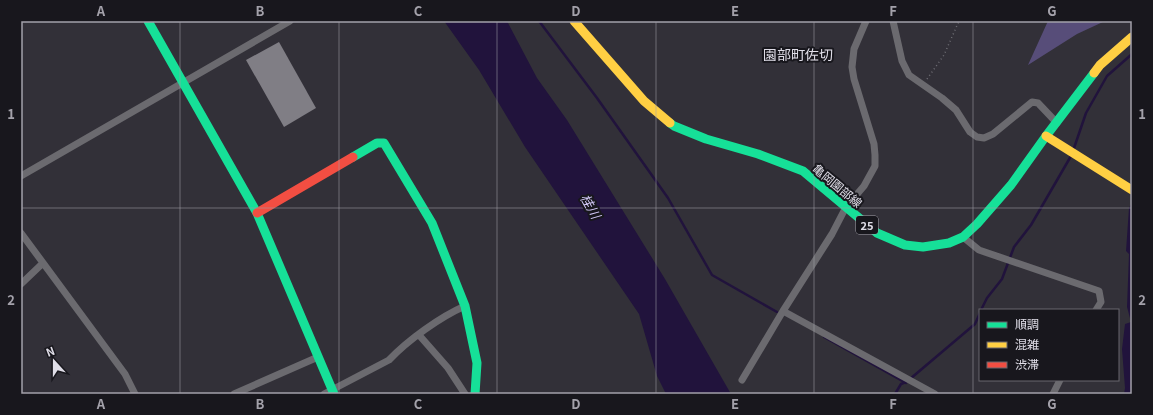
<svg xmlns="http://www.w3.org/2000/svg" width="1153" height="415" font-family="Georgia,'Noto Sans JP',serif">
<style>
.forest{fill:#574d79}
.water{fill:#21133c}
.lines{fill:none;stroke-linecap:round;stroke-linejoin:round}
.stream{stroke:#21133c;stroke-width:2.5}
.building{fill:#807e85}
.path{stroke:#6e6d74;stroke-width:1.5;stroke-dasharray:1 3;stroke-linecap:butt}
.street{stroke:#6b6a6f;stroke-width:7}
.fast{stroke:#16e098;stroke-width:9}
.slow{stroke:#ffcf43;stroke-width:9}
.jam{stroke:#f24e42;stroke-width:9}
.grid{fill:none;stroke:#a3a1aa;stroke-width:1;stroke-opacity:0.55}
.labels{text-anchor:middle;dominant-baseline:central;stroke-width:4;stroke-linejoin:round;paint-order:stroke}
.shield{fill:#18171d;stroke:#a4a2ab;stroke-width:1}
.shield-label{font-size:11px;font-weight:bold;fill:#e0dee8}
.street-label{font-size:12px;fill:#e0dee8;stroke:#18171d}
.water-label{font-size:13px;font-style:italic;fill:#d3c9f8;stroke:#18171d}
.quarter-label{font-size:14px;fill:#e0dee8;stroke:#18171d}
.neatline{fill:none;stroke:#a3a1aa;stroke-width:1.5}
.grid-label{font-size:13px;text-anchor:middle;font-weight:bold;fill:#a3a1aa}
</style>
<rect width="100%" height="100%" fill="#323038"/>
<!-- forest -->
<path class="forest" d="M1048 21H1105L1077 34 1028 65Z"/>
<!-- water -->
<path class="water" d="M444 21H507L537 78 567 120 665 279 731 394H666L657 376 639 314 525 147 479 70Z
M1132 202V394H1124L1125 388 1122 349 1125 324 1131 322 1127 307 1129 254 1126 251 1129 208Z"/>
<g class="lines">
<!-- stream -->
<path class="stream" d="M539 21 597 98 668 198 712 275 777 312
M1073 151 1086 113 1107 76 1132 54
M981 310 987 298 1002 279 1014 247 1031 225 1071 156
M824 337 906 383
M910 379 975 324 980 313
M895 394 901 384 906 382"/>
</g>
<!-- building -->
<path class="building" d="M279 42 316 108 284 127 246 60Z"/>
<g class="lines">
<!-- path -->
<path class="path" d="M927 79 944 55 959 21"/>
<!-- street -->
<path class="street" d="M893 21 902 61 909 75 942 98 956 110 970 132 977 137 984 138 993 134 1032 102 1038 103 1057 123
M21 176 290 21
M21 233 125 374 135 394
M963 237 979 250 1099 291 1101 302 1096 310
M21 284 43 263
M783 311 935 394
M419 335 448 368 465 394
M742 380 783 311 832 234 846 207 864 186 875 166V155L874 144 854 79 852 67 854 49 866 21
M234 394 318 357
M324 394 389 360C408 340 440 317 465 306
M1053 394 1060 380"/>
<!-- fast -->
<path class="fast" d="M148 21 257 213 334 394
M670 123 674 126 706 139 758 154 803 171 877 233 905 245 923 247 949 243 963 237 977 224 1011 185 1046 136 1094 73
M353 157 377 143H384L432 223 465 306 477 363 475 394"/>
<!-- slow -->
<path class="slow" d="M574 21 644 101 670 123
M1094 73 1100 65 1132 37
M1046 136 1132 190"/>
<!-- jam -->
<path class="jam" d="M257 213 353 157"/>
</g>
<!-- grid -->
<path class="grid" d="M180 21V394M339 21V394M497 21V394M656 21V394M814 21V394M973 21V394M21 208H1132"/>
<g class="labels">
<!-- shield labels -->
<rect class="shield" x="856" y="216" width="22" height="18" rx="3"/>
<g class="shield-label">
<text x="867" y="225">25</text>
</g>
<!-- street labels -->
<g class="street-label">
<text transform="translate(838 185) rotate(40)">亀岡園部線</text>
</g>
<!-- water labels -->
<g class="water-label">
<text transform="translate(591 206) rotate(60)">桂川</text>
</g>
<!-- quarter labels -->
<g class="quarter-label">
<text x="798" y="54">園部町佐切</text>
</g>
</g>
<!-- border -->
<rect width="1153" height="415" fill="none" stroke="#18171d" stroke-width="44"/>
<!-- legend -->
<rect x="979" y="309" width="140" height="72" fill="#18171d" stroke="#68676e"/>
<rect x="987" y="322" width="20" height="6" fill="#16e098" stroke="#68676e"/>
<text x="1015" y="329" font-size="12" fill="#e0dee8">順調</text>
<rect x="987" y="342" width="20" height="6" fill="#ffcf43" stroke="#68676e"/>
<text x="1015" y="349" font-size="12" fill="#e0dee8">混雑</text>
<rect x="987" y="362" width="20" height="6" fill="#f24e42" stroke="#68676e"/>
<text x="1015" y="369" font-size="12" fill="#e0dee8">渋滞</text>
<!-- north arrow -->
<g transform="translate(54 361) rotate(339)" stroke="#18171d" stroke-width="3" paint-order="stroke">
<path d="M0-3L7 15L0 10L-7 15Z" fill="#e0dee8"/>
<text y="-6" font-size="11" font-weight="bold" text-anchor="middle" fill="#e0dee8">N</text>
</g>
<rect x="22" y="22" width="1109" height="371" class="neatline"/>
<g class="grid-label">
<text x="101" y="16">A</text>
<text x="260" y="16">B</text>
<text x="418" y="16">C</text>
<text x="576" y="16">D</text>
<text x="735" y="16">E</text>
<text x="893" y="16">F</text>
<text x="1052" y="16">G</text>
<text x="11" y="119">1</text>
<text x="1142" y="119">1</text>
<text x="11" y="305">2</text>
<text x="1142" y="305">2</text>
<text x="101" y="409">A</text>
<text x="260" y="409">B</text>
<text x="418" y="409">C</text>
<text x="576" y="409">D</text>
<text x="735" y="409">E</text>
<text x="893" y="409">F</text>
<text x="1052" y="409">G</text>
</g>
</svg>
